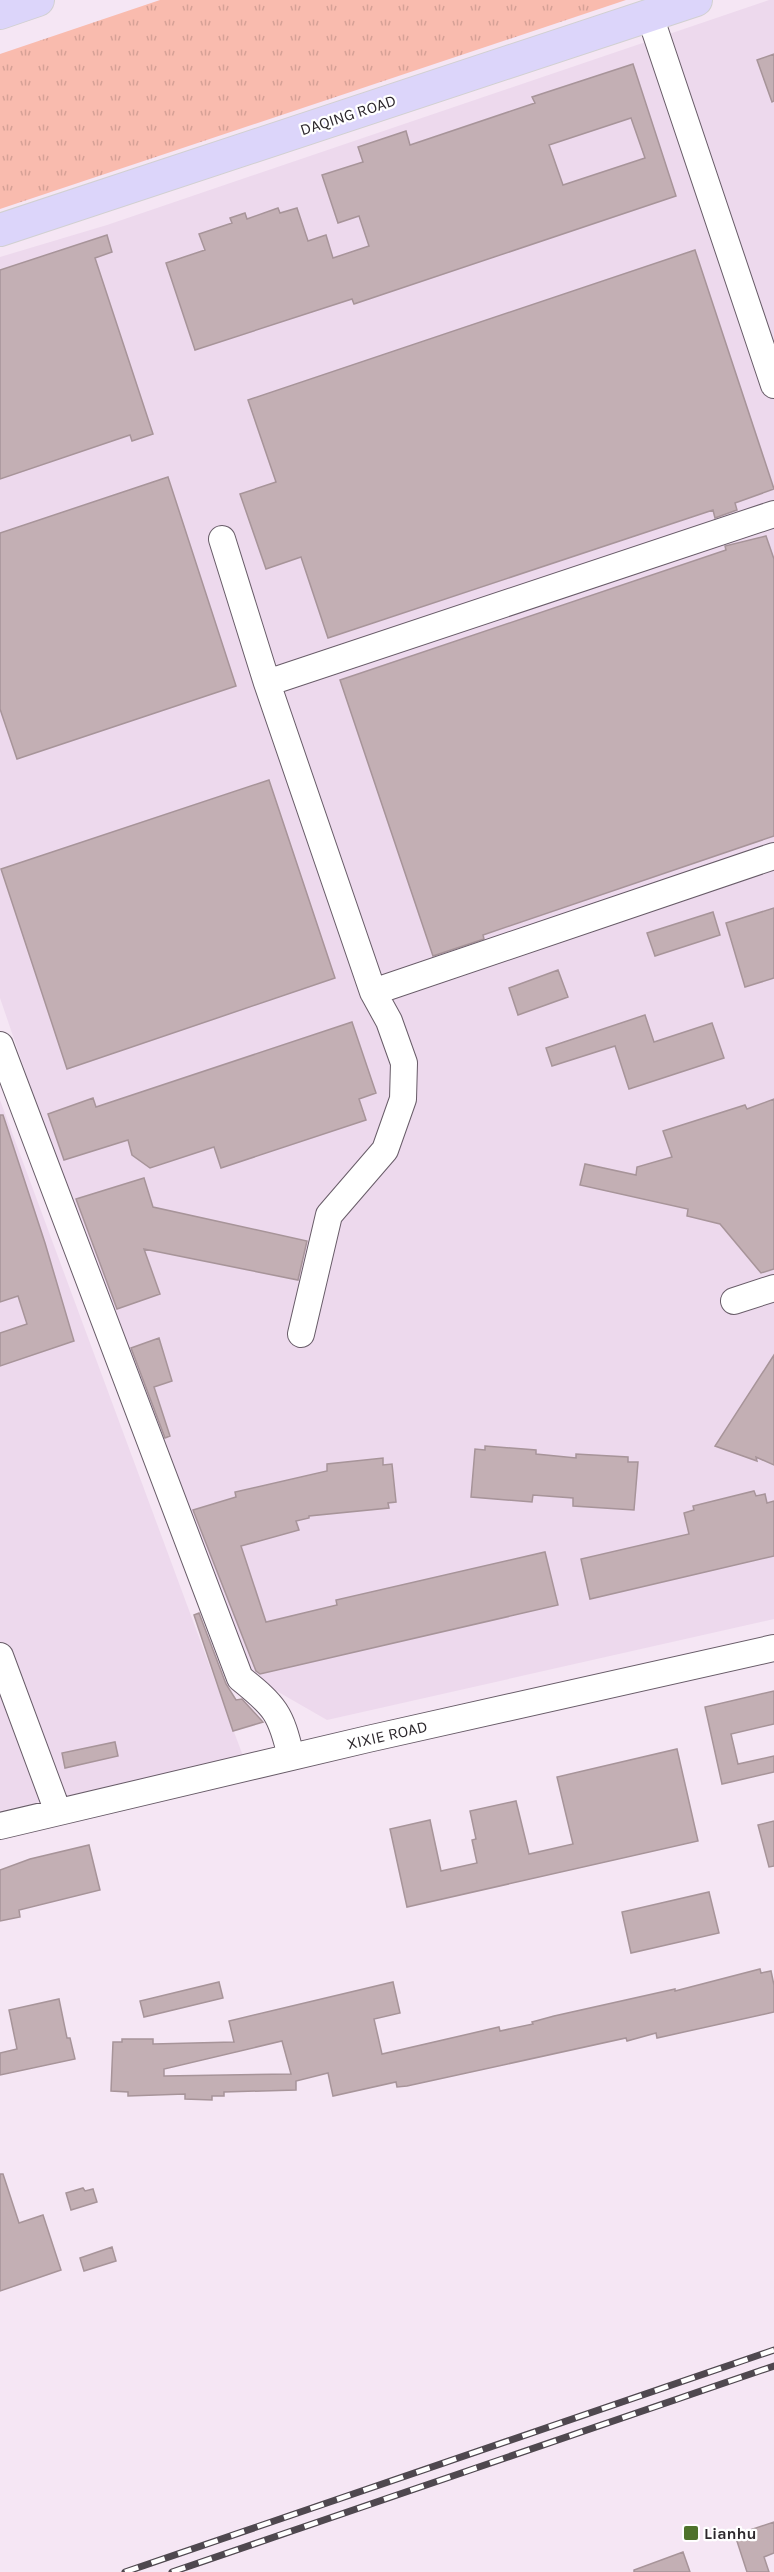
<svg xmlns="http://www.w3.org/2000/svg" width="774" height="2572" font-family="Karla,sans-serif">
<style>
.built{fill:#edd9ed}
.grass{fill:url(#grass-tufts)}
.building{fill:#c3afb4;stroke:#a79499;stroke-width:1.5;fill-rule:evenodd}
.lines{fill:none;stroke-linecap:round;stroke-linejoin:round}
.minor-casing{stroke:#685c68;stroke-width:28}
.major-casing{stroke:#d1d0d1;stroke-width:34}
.minor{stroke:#fff;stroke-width:26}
.major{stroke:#dcd5fa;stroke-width:32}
.rail-casing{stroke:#4f484f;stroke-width:7}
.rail{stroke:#fff;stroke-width:4.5;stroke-dasharray:14;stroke-linecap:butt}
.poi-dot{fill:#4e722b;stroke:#fff;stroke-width:2}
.labels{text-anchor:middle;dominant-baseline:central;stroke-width:4.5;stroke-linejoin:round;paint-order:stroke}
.street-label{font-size:16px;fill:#2d282d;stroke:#fff}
.poi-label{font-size:16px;font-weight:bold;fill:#2d282d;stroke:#fff;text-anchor:start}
</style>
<defs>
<pattern id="grass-tufts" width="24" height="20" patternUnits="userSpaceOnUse" patternTransform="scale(1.5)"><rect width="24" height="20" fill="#f9bbae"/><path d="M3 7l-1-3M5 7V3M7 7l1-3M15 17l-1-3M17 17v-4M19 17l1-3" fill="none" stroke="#d6a196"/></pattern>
</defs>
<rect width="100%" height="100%" fill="#f5e6f4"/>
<!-- built -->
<path class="built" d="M769 0H774V1619L327 1720 240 1670 62 1179 0 998V257L107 225Z
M0 1100 243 1756 0 1811Z"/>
<!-- grass -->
<path class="grass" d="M160 0H626L0 209V54Z"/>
<!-- building -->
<path class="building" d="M774 54V101L772 102 757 60Z
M633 64 676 196 354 304 352 299 195 350 166 263 205 250 199 234 232 223 230 218 245 213 247 219 278 208 280 213 297 208 308 241 326 235 333 258 369 246 359 216 338 223 322 175 363 162 358 147 406 131 410 145 535 103 532 97ZM631 118 645 158 563 185 549 145Z
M107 235 112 252 95 258 153 434 132 441 130 435 0 479V270Z
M695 250 774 489 735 503 737 510 715 518 713 510 328 638 301 557 266 569 240 494 276 482 248 400Z
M168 477 236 686 17 759 0 709V533Z
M766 536 774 559V836L483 935 484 939 433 956 340 680 726 550 725 546Z
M269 780 335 978 67 1069 1 869Z
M774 908V978L745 987 726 923Z
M713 912 720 935 655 956 647 933Z
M558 970 568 997 518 1015 509 988Z
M645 1015 654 1042 712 1023 724 1058 629 1089 615 1046 552 1066 546 1048Z
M352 1022 376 1093 359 1099 366 1120 221 1168 214 1147 150 1168 132 1155 128 1140 64 1160 48 1114 93 1098 96 1107Z
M774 1099V1269L761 1273 720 1224 687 1216 688 1209 580 1185 585 1164 636 1175 637 1167 672 1157 663 1131 745 1105 747 1109Z
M0 1115H3L45 1243 74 1341 0 1366V1333L27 1324 18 1296 0 1302Z
M144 1178 153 1207 307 1241 298 1280 144 1249 160 1294 117 1309 76 1199Z
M159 1338 172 1381 154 1387 170 1436 165 1438 131 1348Z
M774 1355V1465L756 1457 757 1461 715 1446Z
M485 1446 536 1450V1454L576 1458V1454L628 1457V1462H638L634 1510 573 1506V1498L533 1495 532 1502 471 1497 475 1449 485 1450Z
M383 1458V1465L392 1464 396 1502 388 1503 389 1508 309 1516V1518L296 1521 299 1530 241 1546 266 1622 337 1605 336 1600 545 1552 558 1605 260 1674 256 1671 193 1510 236 1497 235 1492 327 1471V1464Z
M754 1491 756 1496 765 1494 767 1503 774 1501V1556L590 1599 581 1559 689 1534 684 1513 694 1510 693 1506Z
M199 1613 226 1684 236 1700 242 1699 263 1722 233 1731 194 1615Z
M774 1691V1724L731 1734 738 1764 774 1756V1772L722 1784 705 1707Z
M115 1742 118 1756 65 1768 62 1753Z
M677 1749 698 1841 407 1907 390 1829 430 1820 441 1871 477 1863 472 1840 476 1839 470 1811 516 1801 529 1854 573 1844 557 1777Z
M774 1821V1866L769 1867 758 1825Z
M89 1845 100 1890 19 1910 20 1917 0 1921V1870L30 1859Z
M709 1892 719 1933 631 1953 622 1912Z
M760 1969 761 1973 771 1971 774 1985V2012L657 2038 656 2033 627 2041 626 2038 407 2086 397 2087 396 2082 333 2096 328 2073 296 2081V2090L224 2092V2096H212V2100L185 2099V2094L128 2096V2092L111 2091 113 2042H122V2039H153V2044L234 2042 229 2021 393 1982 400 2013 374 2019 382 2054 499 2027 500 2031 533 2024 532 2022 554 2016 675 1989V1991ZM282 2041 291 2074 164 2076V2069Z
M219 1982 223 1998 144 2017 140 2001Z
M59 1999 67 2038H70L75 2059 0 2075V2053L17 2049 9 2010Z
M0 2174H3L19 2223 43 2215 61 2270 0 2291Z
M83 2188 85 2191 93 2189 97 2202 71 2210 66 2193Z
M112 2247 116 2261 84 2271 80 2258Z
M774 2522V2553L764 2557 769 2572H747L735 2535Z
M683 2552 690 2572H634V2570Z"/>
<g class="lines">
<!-- minor casing -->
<g class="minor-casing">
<path id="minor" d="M650 16 774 385
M222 539 267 683 373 992 389 1021 404 1063 403 1099 385 1150 329 1215 301 1334
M267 683 774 514
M373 992 774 856
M0 1045 240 1678C275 1706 281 1713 291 1757
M734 1301 774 1288
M0 1656 58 1812
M0 1826 368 1739 774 1648"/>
</g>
<!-- major casing -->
<g class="major-casing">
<path id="major" d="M0 13 38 0
M0 230 696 0"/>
</g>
<!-- minor -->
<use href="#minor" class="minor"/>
<!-- major -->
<use href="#major" class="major"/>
<!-- rail casing -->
<g class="rail-casing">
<path id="rail" d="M125 2572 774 2350
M172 2572 774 2366"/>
</g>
<!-- rail -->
<use href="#rail" class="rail"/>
</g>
<!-- markers -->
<rect class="poi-dot" x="683" y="2525" width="16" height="16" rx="3"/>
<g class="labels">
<!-- street labels -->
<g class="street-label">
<text transform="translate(348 115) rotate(-18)">DAQING ROAD</text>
<text transform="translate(387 1735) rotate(-13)">XIXIE ROAD</text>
</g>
<!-- poi labels -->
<g class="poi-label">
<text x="704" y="2533">Lianhu</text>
</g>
</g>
</svg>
